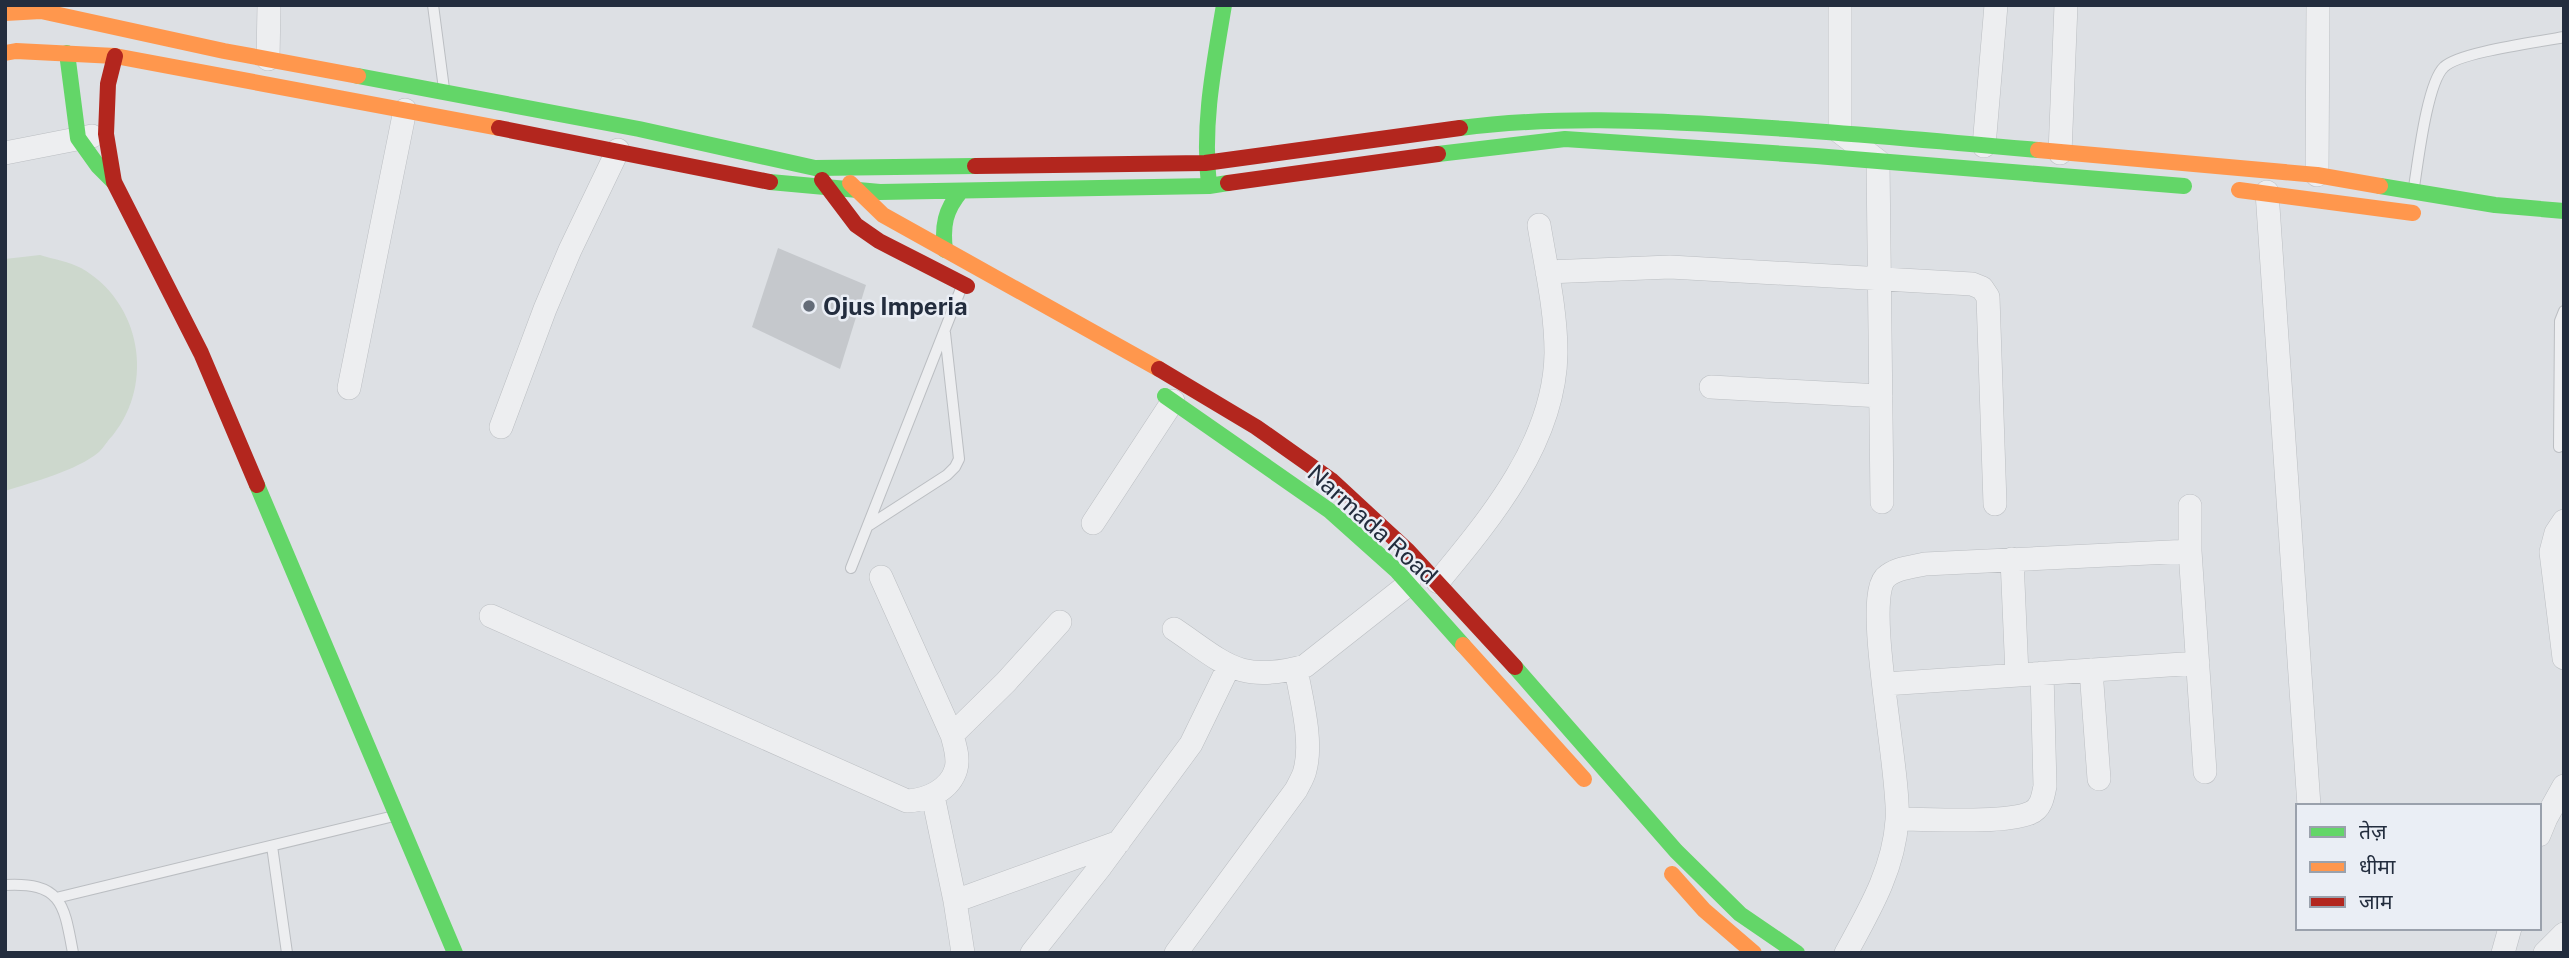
<svg xmlns="http://www.w3.org/2000/svg" width="2569" height="958" font-family="'Public Sans','Noto Sans Devanagari',sans-serif">
<style>
.green{fill:#cdd8cd}
.building{fill:#c5c8cc}
.lines{fill:none;stroke-linecap:round;stroke-linejoin:round}
.lane-casing{stroke:#bbbec2;stroke-width:12}
.street-casing{stroke:#bbbec2;stroke-width:24}
.lane{stroke:#edeef0;stroke-width:10}
.street{stroke:#edeef0;stroke-width:23}
.fast{stroke:#63d668;stroke-width:16}
.slow{stroke:#ff974d;stroke-width:16}
.jam{stroke:#b3261e;stroke-width:16}
.poi-dot{fill:#646c78;stroke:#eaeef5;stroke-width:2.5}
.labels{text-anchor:middle;dominant-baseline:central;stroke-width:5;stroke-linejoin:round;paint-order:stroke}
.poi-label{font-size:24px;font-weight:bold;fill:#232d3e;stroke:#eaeef5;text-anchor:start}
.street-label{font-size:24px;fill:#232d3e;stroke:#eaeef5}
</style>
<rect width="100%" height="100%" fill="#dde0e4"/>
<!-- green -->
<path class="green" d="M40 255C53 259 70 262 81 268 141 302 155 383 113 435 108 440 104 447 99 452 76 471 33 482 5 491V259Z"/>
<!-- building -->
<path class="building" d="M778 248 866 285 840 369 752 327Z"/>
<g class="lines">
<!-- lane casing -->
<g class="lane-casing">
<path id="lane" d="M433 5 444 89
M2414 187C2418 162 2427 83 2444 67 2459 52 2539 42 2564 37
M2559 447 2560 321 2564 311
M868 526 947 475 955 467 959 459 945 333
M851 568 962 286
M272 846 287 953
M5 885C62 882 64 904 73 953
M56 898 394 816"/>
</g>
<!-- street casing -->
<g class="street-casing">
<path id="street" d="M1840 5V132L1878 161 1882 502
M268 59 269 5
M1984 146 1996 5
M5 153 92 136
M2060 153 2066 5
M2317 175 2318 5
M2267 192 2309 806
M1547 272 1670 267 1972 284 1982 288 1988 297 1995 504
M1711 387 1881 396
M349 388 405 110
M501 427 545 309 570 250 618 150
M2190 506V551L2205 772
M2564 521 2556 533 2551 552 2564 658
M1093 523 1173 401
M2012 559 2017 675
M1438 582C1491 518 1555 441 1556 353 1556 310 1546 267 1539 225
M491 616 907 801C927 800 950 790 956 769 959 758 955 746 952 735L881 577
M1174 629C1226 664 1239 684 1305 666L1409 584
M2091 670 2099 779
M1885 684 2198 663
M952 735 1006 682 1060 622
M933 796 955 901 963 953
M1898 819C1928 819 2006 824 2030 813 2041 809 2043 797 2045 786L2042 673
M2539 835 2546 818 2564 786
M955 901 1119 842
M1032 953 1101 866 1191 744 1229 666
M1176 953 1296 790C1299 784 1304 776 1305 770 1313 741 1301 698 1296 669
M1846 953C1869 911 1894 869 1897 820 1901 775 1863 603 1885 578 1895 568 1912 567 1925 564L2190 551
M2503 953 2510 928
M2545 953 2564 934"/>
</g>
<!-- lane -->
<use href="#lane" class="lane"/>
<!-- street -->
<use href="#street" class="street"/>
<!-- fast -->
<path class="fast" d="M67 53 78 138 98 166 114 182
M358 76 639 129 815 168 975 166
M1460 128C1554 116 1647 120 1741 126 1840 132 1939 141 2038 150
M1438 154 1565 139 1816 156 2184 186
M770 182 880 192 1209 186 1228 183
M1209 185C1202 124 1214 65 1224 5
M2380 186 2495 205 2564 211
M945 250C942 226 945 210 961 191
M1165 396 1330 511 1396 570 1463 645
M257 485 455 953
M1515 667 1676 851 1740 914 1797 953"/>
<!-- slow -->
<path class="slow" d="M5 13 41 11 224 51 358 76
M5 53 16 51 115 56 499 128
M2038 150 2317 175 2380 186
M850 183 883 215 1159 369
M2239 190 2413 213
M1463 645 1584 779
M1672 874 1704 910 1754 953"/>
<!-- jam -->
<path class="jam" d="M115 56 108 84 106 134 114 182 201 353 257 485
M499 128 770 182
M975 166 1205 163 1460 128
M822 180 856 225 879 241 967 286
M1228 183 1438 154
M1159 369 1256 427 1331 480 1408 551 1515 667"/>
</g>
<!-- markers -->
<circle class="poi-dot" cx="809" cy="306" r="7"/>
<g class="labels">
<!-- poi labels -->
<g class="poi-label">
<text x="823" y="306">Ojus Imperia</text>
</g>
<!-- street labels -->
<g class="street-label">
<text transform="translate(1373 524) rotate(42)">Narmada Road</text>
</g>
</g>
<!-- border -->
<rect width="2569" height="958" fill="none" stroke="#232d3e" stroke-width="14"/>
<!-- legend -->
<rect x="2296" y="804" width="245" height="126" fill="#eaeef5" stroke="#9aa1ac" stroke-width="2"/>
<rect x="2310" y="827" width="35" height="10" fill="#63d668" stroke="#9aa1ac" stroke-width="2"/>
<text x="2359" y="839" font-size="21" fill="#232d3e">तेज़</text>
<rect x="2310" y="862" width="35" height="10" fill="#ff974d" stroke="#9aa1ac" stroke-width="2"/>
<text x="2359" y="874" font-size="21" fill="#232d3e">धीमा</text>
<rect x="2310" y="897" width="35" height="10" fill="#b3261e" stroke="#9aa1ac" stroke-width="2"/>
<text x="2359" y="909" font-size="21" fill="#232d3e">जाम</text>
</svg>
